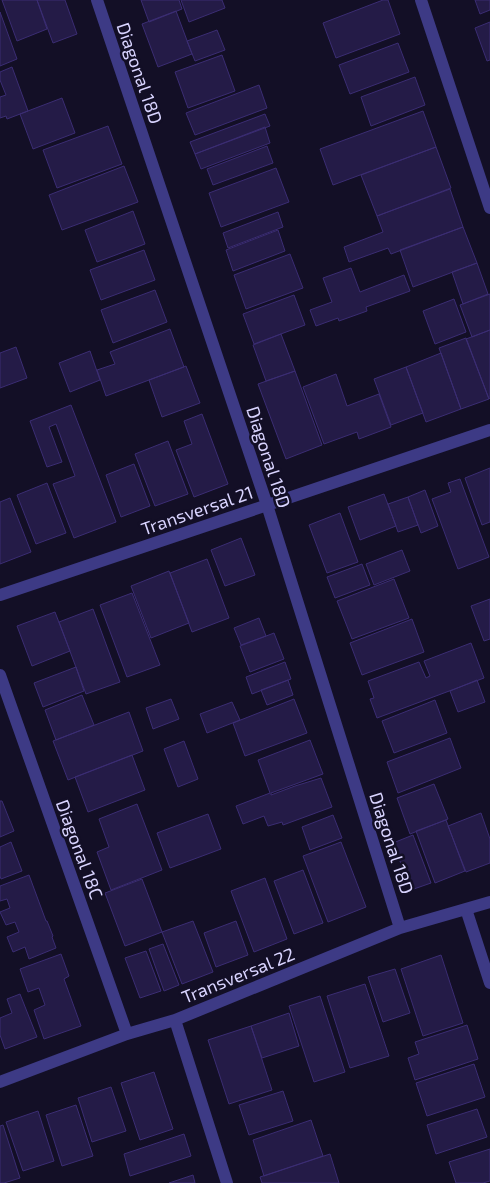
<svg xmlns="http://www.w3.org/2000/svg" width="490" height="1183" font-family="'Exo 2',sans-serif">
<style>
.building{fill:#241b47;stroke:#3b2d73}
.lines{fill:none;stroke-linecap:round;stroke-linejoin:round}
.minor{stroke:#3d3a85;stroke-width:12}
.labels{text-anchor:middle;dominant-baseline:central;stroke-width:5;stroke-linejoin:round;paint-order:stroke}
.street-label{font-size:18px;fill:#d9d4ff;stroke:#130f26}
</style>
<rect width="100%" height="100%" fill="#130f26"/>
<!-- building -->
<path class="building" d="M2 0H37L47 29 17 41Z
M37 0H65L77 34 53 43Z
M141 0H179L182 9 149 22Z
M181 0H222L225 8 189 22Z
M383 0H388L400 34 336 58 323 23Z
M475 0H490V10L480 14Z
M176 11 192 54 158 67 142 24Z
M0 12 17 59 0 66Z
M490 22V60L487 61 475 28Z
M217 30 225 50 195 61 187 41Z
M398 43 409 72 350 94 339 65Z
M222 55 235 91 188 108 175 72Z
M12 67 28 111 7 119 6 116 0 118V97L6 95 0 80V72Z
M415 77 425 105 371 126 361 97Z
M259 85 267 108 195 135 186 113Z
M62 98 75 133 33 149 20 114Z
M423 111 436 147 333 185 320 149Z
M265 114 270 126 195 154 190 142Z
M108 126 122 164 57 188 43 150Z
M265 127 270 143 201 169 195 154Z
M267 146 273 163 213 185 207 169Z
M436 147 451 188 377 216 361 175Z
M124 166 138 202 62 230 49 195Z
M276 168 289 202 221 227 209 193Z
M450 189 463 227 391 254 388 248 349 262 344 247 383 232 377 216Z
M133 211 145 244 97 262 85 230Z
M278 212 283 227 228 248 223 233Z
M463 227 477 263 413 287 400 250Z
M278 230 285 251 233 271 226 250Z
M144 250 155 280 101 300 90 270Z
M290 254 303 288 246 309 234 275Z
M477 263 488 294 463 304 452 272Z
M351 268 360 292 404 275 410 291 366 307 367 311 339 321 338 318 316 326 310 310 332 302 323 278Z
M155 290 167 322 113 343 101 310Z
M490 294V330L472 337 460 305Z
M294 295 305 325 254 344 243 314Z
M454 299 466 332 435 344 423 311Z
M170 329 184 367 106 396 97 370 115 364 110 352Z
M490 330V398L489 399 466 339Z
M281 334 295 371 266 381 253 345Z
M466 338 489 399 461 409 439 348Z
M16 347 27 378 0 388V353Z
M90 351 100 380 70 392 59 363Z
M441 353 461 409 426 422 406 367Z
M186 366 200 403 162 417 149 380Z
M406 367 423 413 391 425 374 379Z
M295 371 322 445 286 459 258 384Z
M336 374 347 406 379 394 391 427 359 439 357 432 324 444 303 387Z
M71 405 116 522 74 538 53 484 75 476 56 424 49 427 62 462 47 467 30 421Z
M202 414 228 484 194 497 176 450 192 444 184 421Z
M168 441 188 494 155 506 135 454Z
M134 464 150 506 121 517 106 475Z
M490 468V522L482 525 465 478Z
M460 479 489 557 458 569 432 499 451 492 448 483Z
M47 483 66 533 36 544 17 495Z
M425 490 438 526 421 533 408 497Z
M384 494 396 526 360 540 348 507Z
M408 497 418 525 398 532 388 504Z
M10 498 31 552 0 564V502Z
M340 513 358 562 327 573 309 525Z
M241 538 255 575 225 586 211 550Z
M402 550 410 571 374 585 366 564Z
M207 559 229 618 192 632 170 573Z
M362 564 370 585 335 598 327 577Z
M169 571 189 623 151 638 131 586Z
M394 579 409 618 352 639 337 601Z
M132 593 160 665 127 677 100 605Z
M490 599V639L484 641 471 606Z
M93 609 120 682 86 694 59 622Z
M55 612 70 651 32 666 17 626Z
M259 618 266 636 241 645 234 628Z
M412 619 424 652 362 675 350 643Z
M274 633 284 659 250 672 240 646Z
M471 643 484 678 377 718 370 699 374 698 368 681 419 662 426 678 430 676 424 661Z
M285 662 291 679 252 694 246 677Z
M76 667 84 691 43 707 34 683Z
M288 680 293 695 267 705 261 690Z
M477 680 485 702 458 712 450 691Z
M82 695 94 725 56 740 45 710Z
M171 699 179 719 153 729 146 708Z
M294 699 307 733 245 756 233 723Z
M435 700 447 733 394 753 382 721Z
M232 702 240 720 207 733 200 714Z
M129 712 143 751 68 780 53 741Z
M450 738 461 768 398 793 387 762Z
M310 740 323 774 271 793V795L295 786 321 778 332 807 283 825 282 822 268 826 264 816 243 824 236 806 270 793 258 760Z
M184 741 198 779 178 787 164 749Z
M132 755 145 790 88 812 75 777Z
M434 784 448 819 410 834 397 798Z
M0 801H2L14 831 0 837Z
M137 804 162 870 111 890 97 852 109 847 99 819Z
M481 813 490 839V863L466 872 448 826Z
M208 814 221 849 170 868 157 833Z
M333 815 342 838 310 850 302 827Z
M446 820 465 871 435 883 416 831Z
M413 835 431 883 411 890 393 843Z
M11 842 22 871 1 879 0 876V847Z
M341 842 366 907 328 922 303 856Z
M303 870 323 923 294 934 274 881Z
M29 875 46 921H47L53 936 52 937 56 948 29 959 25 947 13 952 7 937 19 932 15 922 6 925 0 912 10 908 7 899 0 901V886Z
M265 878 287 939 254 952 231 891Z
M142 879 162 932 125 946 105 893Z
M193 921 213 972 182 984 162 932Z
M236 921 248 955 216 967 204 933Z
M163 944 179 985 164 991 149 949Z
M146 951 161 991 140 998 125 958Z
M61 954 69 976 64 979 81 1026 44 1039 34 1010 45 1005 39 988 28 992 20 969Z
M441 955 463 1023 423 1036 401 969Z
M395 969 410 1013 383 1022 368 977Z
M365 984 389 1056 350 1068 327 996Z
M20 994 37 1037 5 1049 0 1035V1018L12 1013 7 999Z
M320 996 345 1072 314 1082 289 1006Z
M289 1013 299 1046 262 1058 251 1026Z
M467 1025 478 1059 415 1080 408 1058 419 1054 415 1042Z
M251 1026 272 1090 229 1104 208 1040Z
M474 1064 485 1097 427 1116 416 1083Z
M154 1072 173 1129 140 1140 121 1083Z
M111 1087 126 1131 92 1142 78 1098Z
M283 1091 293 1121 249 1135 239 1105Z
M76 1105 93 1156 62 1166 46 1115Z
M477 1109 487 1137 436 1154 427 1125Z
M38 1111 54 1161 23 1171 6 1122Z
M311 1120 323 1156 264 1176 253 1140Z
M3 1125 20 1178 4 1183H0V1126Z
M184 1134 191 1156 130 1176 124 1154Z
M490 1149V1181L483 1183H456L449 1162Z
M330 1154 339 1183H262L260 1177Z
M193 1175 195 1183H169Z"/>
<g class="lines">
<!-- minor -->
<path class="minor" d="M97 0 267 505 400 928
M421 0 490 208
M0 595 490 430
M0 675 127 1034
M466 909 490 983
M175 1020 227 1183
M0 1082 127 1034 175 1020 400 928 490 902"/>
</g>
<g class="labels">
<!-- street labels -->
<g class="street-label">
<text transform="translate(140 73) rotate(71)">Diagonal 18D</text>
<text transform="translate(269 457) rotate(72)">Diagonal 18D</text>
<text transform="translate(197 510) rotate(-19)">Transversal 21</text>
<text transform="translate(392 843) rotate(72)">Diagonal 18D</text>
<text transform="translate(80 849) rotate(70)">Diagonal 18C</text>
<text transform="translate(238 975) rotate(-22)">Transversal 22</text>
</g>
</g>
</svg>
